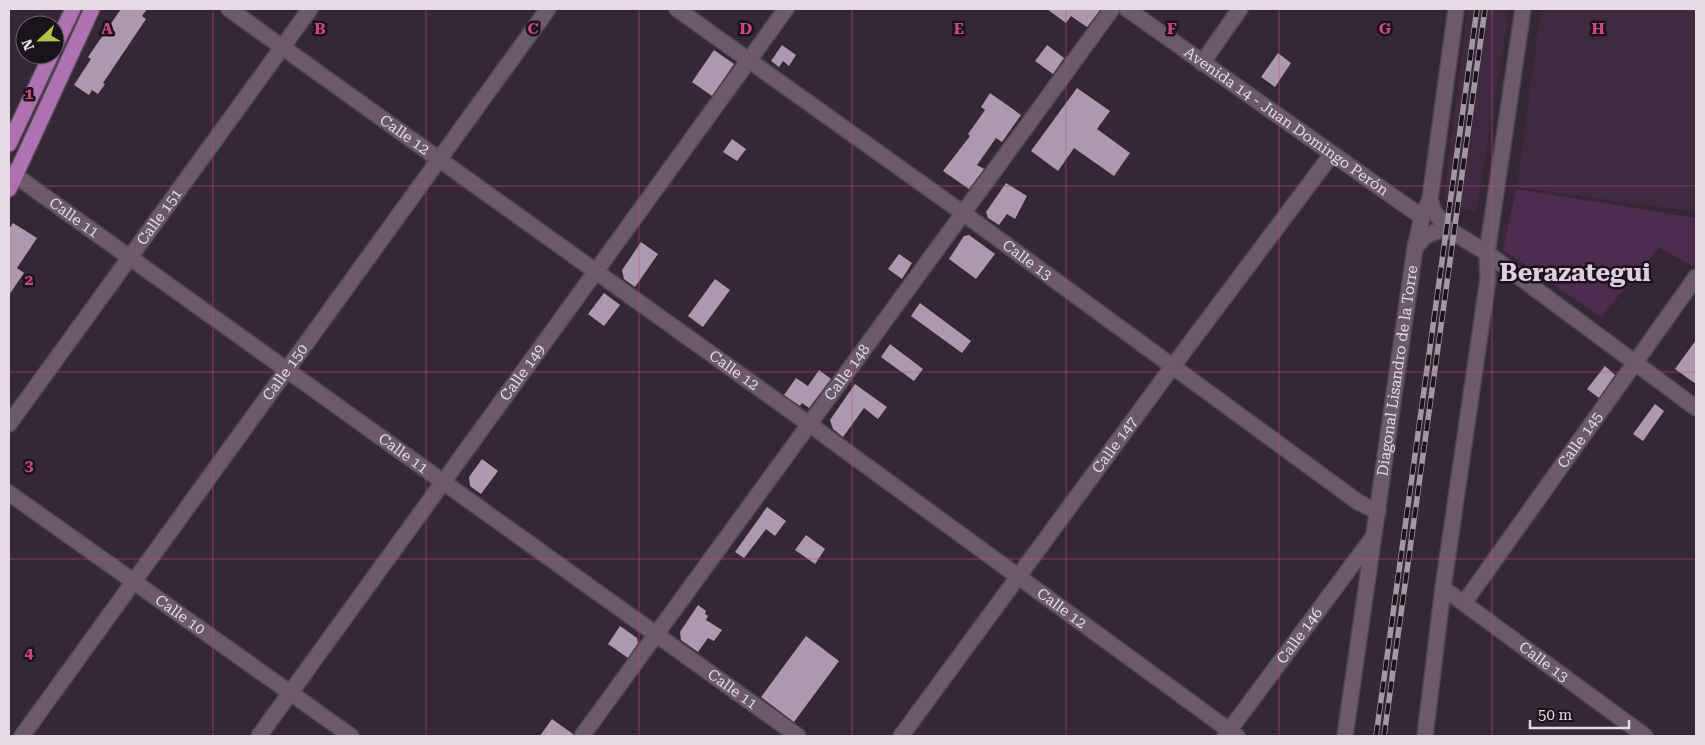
<svg xmlns="http://www.w3.org/2000/svg" width="1705" height="745" font-family="'Roboto Serif',serif">
<style>
.built{fill:#3f2a40}
.green{fill:#4d2c4f}
.building{fill:#ac99ad}
.lines{fill:none;stroke-linecap:round;stroke-linejoin:round}
.street-casing{stroke:#514451;stroke-width:18}
.secondary-casing{stroke:#514451;stroke-width:18}
.primary-casing{stroke:#514451;stroke-width:18}
.street{stroke:#6b5a6c;stroke-width:15}
.secondary{stroke:#6b5a6c;stroke-width:15}
.primary{stroke:#ae71b1;stroke-width:15}
.rail-casing{stroke:#a397a3;stroke-width:5.5}
.rail{stroke:#1a131a;stroke-width:4;stroke-dasharray:11;stroke-linecap:butt}
.grid{fill:none;stroke:#ca487d;stroke-width:1;stroke-opacity:0.55}
.labels{text-anchor:middle;dominant-baseline:central;stroke-width:5;stroke-linejoin:round;paint-order:stroke}
.street-label{font-size:15px;fill:#e4dae4;stroke:#1a131a}
.town-label{font-size:25px;font-weight:bold;fill:#e1cde2;stroke:#1a131a}
.grid-label{font-size:16px;text-anchor:middle;font-weight:bold;fill:#ca487d;stroke:#1a131a;stroke-width:5;stroke-linejoin:round;paint-order:stroke}
</style>
<rect width="100%" height="100%" fill="#362737"/>
<!-- built -->
<path class="built" d="M1468 9H1509L1476 212 1447 204 1444 197Z
M1541 9H1696V212L1517 187Z"/>
<!-- green -->
<path class="green" d="M1516 189 1696 218V263L1694 267 1659 247 1601 317 1503 250Z"/>
<!-- building -->
<path class="building" d="M121 9H147L142 16 146 19 103 83 105 84 98 94 92 90 89 95 74 85 91 59 88 57Z
M1047 9H1101L1087 27 1071 16 1066 23Z
M782 45 796 55 789 66 783 61 779 67 771 61Z
M1047 45 1064 58 1053 74 1035 61Z
M714 50 734 64 712 96 692 82Z
M1278 53 1291 63 1275 87 1261 77Z
M1077 88 1110 111 1097 129 1130 153 1114 176 1074 148 1058 171 1031 151Z
M990 93 1021 115 1002 142 996 138 977 165 984 169 969 189 943 171 970 136 968 134 985 110 981 107Z
M732 139 746 149 737 161 723 152Z
M1006 183 1027 196 1015 219 1007 214 999 225 988 218 986 212Z
M13 223 37 238 17 268 24 273 9 295V229Z
M969 235 995 254 976 279 949 259 964 236Z
M641 242 658 254 635 287 624 279 622 270Z
M899 254 912 263 902 279 888 269Z
M715 279 730 290 703 327 688 316Z
M604 293 620 305 604 326 588 314Z
M920 303 971 341 962 353 911 316Z
M1696 340V384L1675 369Z
M890 344 923 369 914 381 881 357Z
M1605 366 1615 375 1599 398 1587 389Z
M819 370 831 379 809 408 802 403 800 406 784 395 796 378 808 386Z
M855 384 887 407 878 419 864 408 843 437 833 429 830 420Z
M1655 404 1664 411 1643 441 1633 434Z
M482 459 498 471 481 494 470 486 469 477Z
M767 507 786 521 775 536 766 529 744 558 735 552Z
M806 535 825 549 815 564 795 550Z
M698 605 706 611 705 614 708 616 706 620 722 630 714 641 708 638 698 652 681 640 680 632Z
M620 626 637 638 638 643 628 658 608 644Z
M806 636 839 661 794 722 761 697Z
M552 719 573 734V736H540Z"/>
<g class="lines">
<!-- street casing -->
<g class="street-casing">
<g id="street">
<path id="s1" d="M229 9 809 424 1237 736"/>
<path id="s2" d="M677 9 963 213 1358 502 1378 512"/>
<path d="M1202 63 1240 9"/>
<path id="s3" d="M9 171 798 736"/>
<path d="M1416 247 1425 236 1446 228"/>
<path id="s4" d="M9 424 310 9"/>
<path id="s5" d="M9 493 351 736"/>
<path id="s6" d="M1443 588 1645 736"/>
<path id="s7" d="M1464 603 1696 277"/>
<path id="s8" d="M22 736 548 9"/>
<path id="s9" d="M259 736 786 9"/>
<path id="s10" d="M582 736 1112 9"/>
<path id="s11" d="M901 736 1173 366 1332 154"/>
<path id="s12" d="M1225 736 1373 537"/>
<path id="s13" d="M1345 736 1415 248 1422 217"/>
<path d="M1425 736 1443 588 1488 279 1487 253 1523 9"/>
</g>
</g>
<!-- secondary casing -->
<g class="secondary-casing">
<g id="secondary">
<path id="s14" d="M1127 9 1422 217 1430 199 1456 9"/>
<path d="M1430 199 1433 210 1446 228 1487 253 1696 408"/>
</g>
</g>
<!-- primary casing -->
<g class="primary-casing">
<path id="primary" d="M55 46 73 9
M9 144 51 55
M9 189 92 9"/>
</g>
<!-- street -->
<use href="#street" class="street"/>
<!-- secondary -->
<use href="#secondary" class="secondary"/>
<!-- primary -->
<use href="#primary" class="primary"/>
<!-- rail casing -->
<g class="rail-casing">
<path id="rail" d="M1376 736 1477 9
M1384 736 1485 9"/>
</g>
<!-- rail -->
<use href="#rail" class="rail"/>
</g>
<!-- grid -->
<path class="grid" d="M213 9V736M426 9V736M639 9V736M852 9V736M1066 9V736M1279 9V736M1492 9V736M9 186H1696M9 372H1696M9 559H1696"/>
<g class="labels">
<!-- street labels -->
<g class="street-label">
<text stroke="none"><textPath href="#s14" startOffset="195">Avenida 14 - Juan Domingo Perón</textPath></text>
<text stroke="none"><textPath href="#s1" startOffset="216">Calle 12</textPath></text>
<text stroke="none"><textPath href="#s3" startOffset="80">Calle 11</textPath></text>
<text stroke="none"><textPath href="#s4" startOffset="256">Calle 151</textPath></text>
<text stroke="none"><textPath href="#s2" startOffset="431">Calle 13</textPath></text>
<text stroke="none"><textPath href="#s1" startOffset="621">Calle 12</textPath></text>
<text stroke="none"><textPath href="#s13" startOffset="369">Diagonal Lisandro de la Torre</textPath></text>
<text stroke="none"><textPath href="#s8" startOffset="449">Calle 150</textPath></text>
<text stroke="none"><textPath href="#s10" startOffset="450">Calle 148</textPath></text>
<text stroke="none"><textPath href="#s9" startOffset="449">Calle 149</textPath></text>
<text stroke="none"><textPath href="#s7" startOffset="200">Calle 145</textPath></text>
<text stroke="none"><textPath href="#s11" startOffset="361">Calle 147</textPath></text>
<text stroke="none"><textPath href="#s3" startOffset="485">Calle 11</textPath></text>
<text stroke="none"><textPath href="#s1" startOffset="1026">Calle 12</textPath></text>
<text stroke="none"><textPath href="#s5" startOffset="210">Calle 10</textPath></text>
<text stroke="none"><textPath href="#s12" startOffset="125">Calle 146</textPath></text>
<text stroke="none"><textPath href="#s6" startOffset="125">Calle 13</textPath></text>
<text stroke="none"><textPath href="#s3" startOffset="890">Calle 11</textPath></text>
</g>
<!-- town labels -->
<g class="town-label">
<text x="1575" y="272">Berazategui</text>
</g>
</g>
<g class="grid-label">
<text x="107" y="34">A</text>
<text x="320" y="34">B</text>
<text x="533" y="34">C</text>
<text x="746" y="34">D</text>
<text x="959" y="34">E</text>
<text x="1172" y="34">F</text>
<text x="1385" y="34">G</text>
<text x="1598" y="34">H</text>
<text x="29" y="99">1</text>
<text x="29" y="285">2</text>
<text x="29" y="471">3</text>
<text x="29" y="658">4</text>
</g>
<!-- border -->
<rect width="1705" height="745" fill="none" stroke="#e4dae4" stroke-width="20"/>
<!-- north arrow -->
<g transform="translate(40 40) rotate(248)"><circle r="24" fill="#1a131a" stroke="#6b636b"/>
<path d="M0-4L9 19L0 12L-9 19Z" fill="#b5c24a"/>
<text y="-8" font-size="14" font-weight="bold" text-anchor="middle" fill="#e4dae4">N</text>
</g>
<!-- scale -->
<path d="M1530 720v8h99v-8" fill="none" stroke="#e4dae4" stroke-width="2.5"/>
<text x="1538" y="720" font-size="15" fill="#e4dae4" stroke="#1a131a" stroke-width="4" paint-order="stroke">50 m</text>
</svg>
